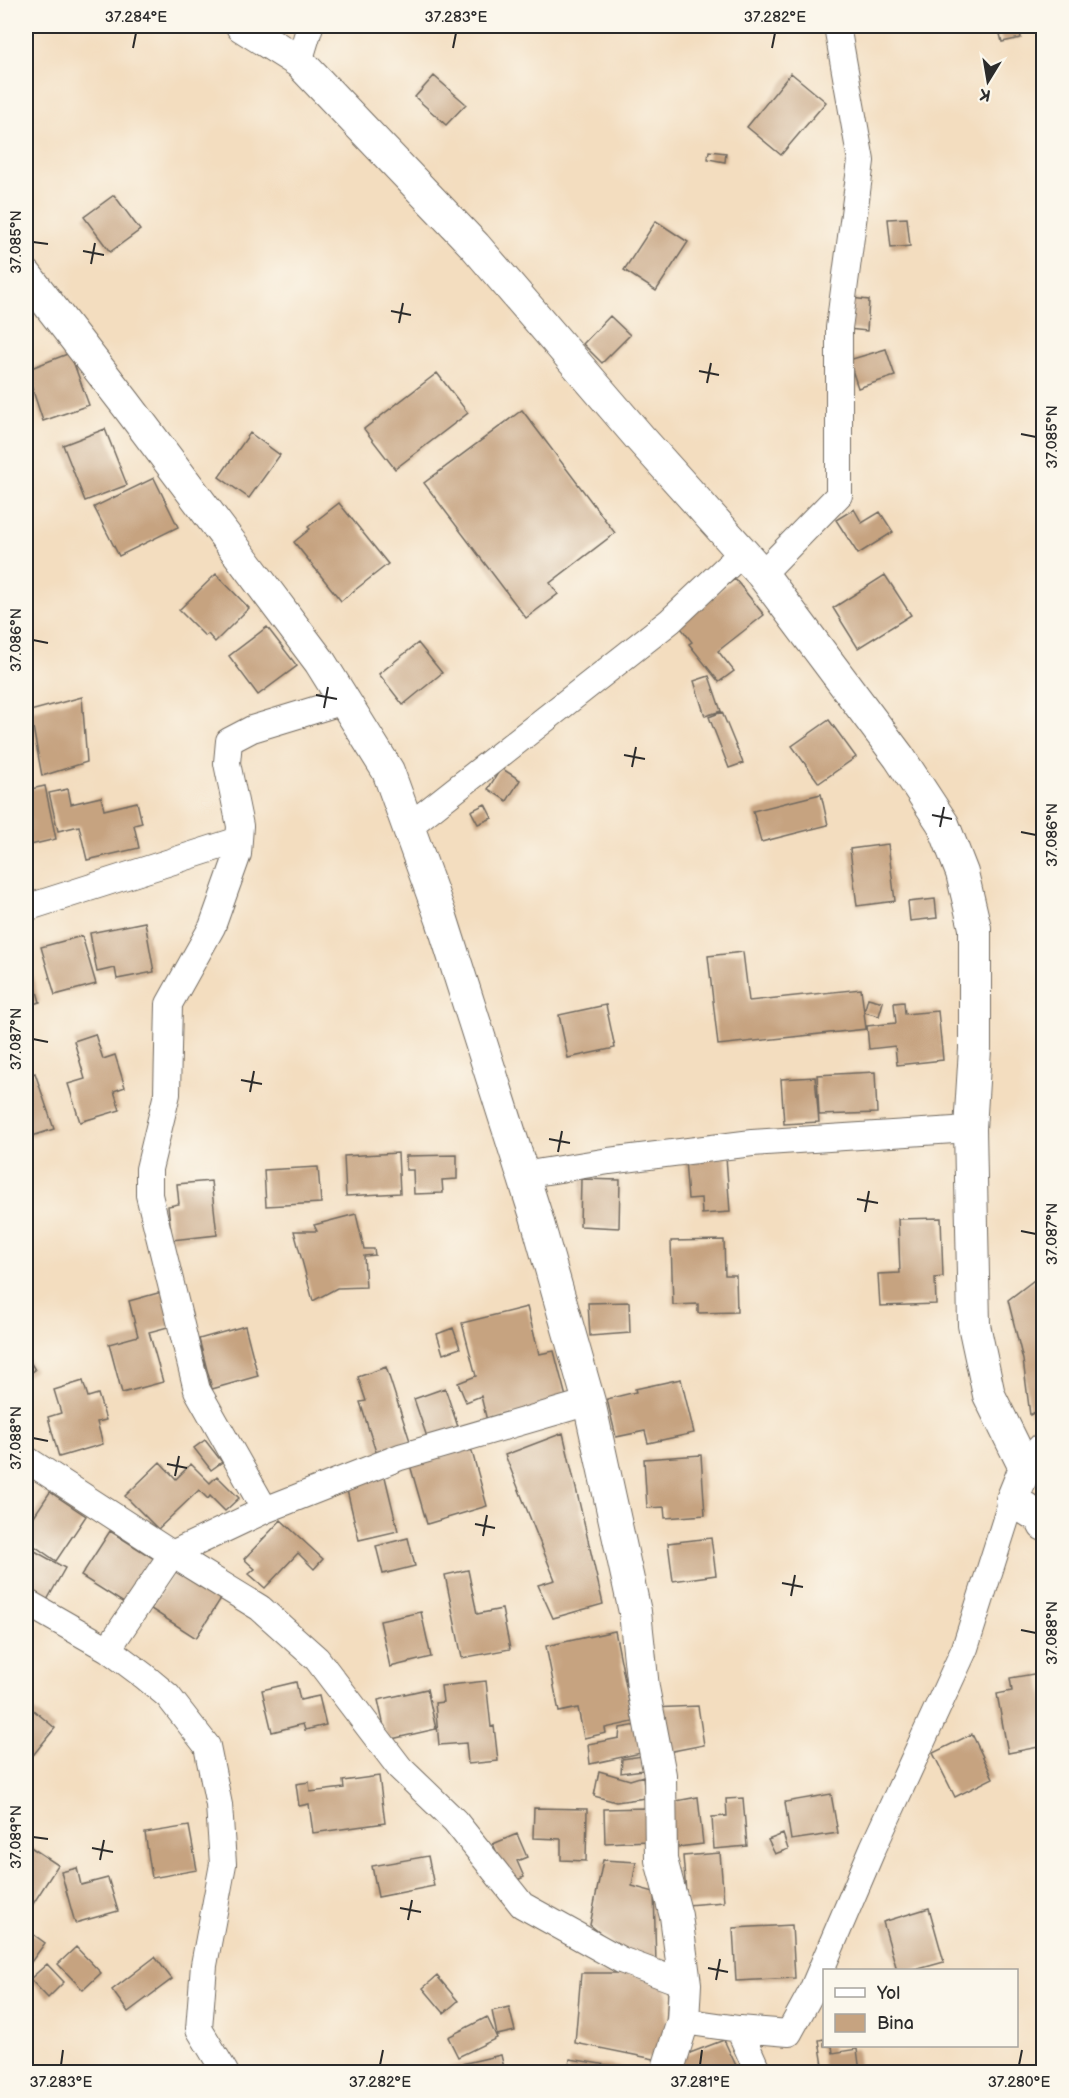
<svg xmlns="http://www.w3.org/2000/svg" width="1069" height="2098" font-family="'Balsamiq Sans',sans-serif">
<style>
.building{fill:#c6a380}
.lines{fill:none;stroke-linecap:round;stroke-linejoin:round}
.minor-casing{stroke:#71695f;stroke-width:28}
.tertiary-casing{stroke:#71695f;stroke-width:34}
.minor{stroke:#fff;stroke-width:26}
.tertiary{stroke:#fff;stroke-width:32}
.ticks{fill:none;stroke:#2b2b2b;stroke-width:2}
.neatline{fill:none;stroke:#2b2b2b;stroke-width:2}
.ticks-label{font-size:15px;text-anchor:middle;fill:#2b2b2b}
</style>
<rect width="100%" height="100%" fill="#fbf7ec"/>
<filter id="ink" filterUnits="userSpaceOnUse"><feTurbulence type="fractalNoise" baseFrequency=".0167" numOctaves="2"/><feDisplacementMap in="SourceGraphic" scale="12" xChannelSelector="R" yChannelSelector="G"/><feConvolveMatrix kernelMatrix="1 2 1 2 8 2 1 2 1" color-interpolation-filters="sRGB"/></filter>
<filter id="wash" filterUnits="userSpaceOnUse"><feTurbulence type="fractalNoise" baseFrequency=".008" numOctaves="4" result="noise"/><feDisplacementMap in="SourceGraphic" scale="24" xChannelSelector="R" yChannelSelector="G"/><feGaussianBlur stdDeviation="1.35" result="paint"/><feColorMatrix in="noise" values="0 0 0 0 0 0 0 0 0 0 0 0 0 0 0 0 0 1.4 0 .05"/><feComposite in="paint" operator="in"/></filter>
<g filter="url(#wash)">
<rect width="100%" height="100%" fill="#f3ddbf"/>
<g id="blocks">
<!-- building -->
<path class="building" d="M998 26H1019L1021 38 1002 42Z
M791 73 826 102 781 155 747 127Z
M434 76 466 104 446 125 415 97Z
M709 151 726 153 725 162 708 159Z
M114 195 140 230 110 252 84 217Z
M907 218 910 246 891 248 888 219Z
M656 221 688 242 656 291 624 270Z
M850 298 869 300 867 331 848 329Z
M610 316 630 335 602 363 583 344Z
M886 349 895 376 858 388 849 360Z
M70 353 89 405 43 421 26 370Z
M437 373 468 413 395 469 364 429Z
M522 410 615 533 550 583 558 594 526 618 424 483Z
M105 429 127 485 85 501 63 445Z
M250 433 280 455 249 498 219 477Z
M154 478 178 527 119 556 94 507Z
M339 503 388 564 341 601 294 542 310 529 308 527Z
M854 509 862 523 880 512 893 532 858 554 836 520Z
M216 574 249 608 215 642 208 634 205 636 179 610Z
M885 575 911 615 858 648 833 608Z
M735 579 764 615 718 651 734 671 719 682 689 644 692 642 678 624Z
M267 627 297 666 258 695 229 656Z
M418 643 442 673 403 705 379 674Z
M709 676 721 711 705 716 694 681Z
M82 697 87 762 42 776 30 711Z
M722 712 743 763 729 768 709 717Z
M829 720 856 757 819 783 792 746Z
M501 768 520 780 507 801 488 789Z
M45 786 56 839 26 846V790Z
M68 789 71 804 101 797 104 810 137 802 142 823 134 825 139 848 87 860 79 826 58 831 49 793Z
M821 794 828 825 761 842 753 811Z
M485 804 492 818 478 824 471 811Z
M888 844 895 901 857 906 850 849Z
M935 899 937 918 910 921 908 902Z
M145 922 154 972 117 979 115 968 97 972 90 933Z
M82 936 96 984 55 995 41 947Z
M743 952 749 1001 861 989 864 1012 868 998 883 1002 879 1016 864 1012 866 1029 718 1045 708 956Z
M26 953 40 1002 26 1006Z
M904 1002 905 1014 938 1011 943 1060 897 1065 895 1046 869 1049 867 1026 896 1023 894 1003Z
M606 1005 615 1048 568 1058 559 1015Z
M95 1034 103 1059 115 1055 125 1087 114 1091 120 1110 80 1122 68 1084 85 1079 74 1041Z
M875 1072 877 1113 819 1115 817 1075Z
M35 1073 54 1129 26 1138V1076Z
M815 1077 819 1122 784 1124 781 1079Z
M398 1153 400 1193 346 1196 344 1156Z
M457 1155V1179L442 1180 443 1193 414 1194 413 1170H406V1156Z
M726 1157 730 1212 702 1214 701 1198 688 1199 685 1160Z
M318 1167 321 1203 266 1206 264 1170Z
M581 1179 620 1180 619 1228 580 1226Z
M211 1181 217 1235 172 1240 168 1206 179 1204 177 1184Z
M356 1214 364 1249H374L375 1255 364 1256 366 1287 337 1288 313 1301 294 1231H317L314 1225Z
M941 1218 943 1277 935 1278 936 1304 880 1306 878 1274 900 1273 898 1219Z
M724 1240 725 1275H736L737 1312 698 1313V1304L673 1305 671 1241Z
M1042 1274 1044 1277V1407L1030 1415 1023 1360 1008 1300Z
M169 1290 179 1324 149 1332 163 1382 122 1393 109 1344 138 1336 129 1301Z
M629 1302 630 1333 590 1336 588 1303Z
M527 1307 539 1354 554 1351 567 1401 487 1421 481 1396 466 1402 458 1383 476 1376 462 1323Z
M245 1326 258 1376 212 1389 199 1339Z
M453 1328 460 1348 443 1354 437 1334Z
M26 1355 35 1370 26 1376Z
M386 1367 410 1441 376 1452 360 1402 366 1401 358 1377Z
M681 1379 694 1433 648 1443 645 1431 616 1437 607 1399 636 1392 635 1389Z
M83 1381 88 1397 98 1394 106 1420 97 1422 103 1444 59 1457 48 1417 61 1413 54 1390Z
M445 1388 459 1430 428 1440 414 1399Z
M563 1433 603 1604 553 1618 538 1585 555 1580 505 1455Z
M205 1440 222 1462 211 1470 194 1448Z
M471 1448 487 1506 427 1524 410 1465Z
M701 1455 705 1515 665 1518 664 1507 647 1508 644 1459Z
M160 1462 176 1479 191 1464 210 1483 217 1476 239 1498 225 1511 210 1496 208 1499 199 1490 158 1529 125 1496Z
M385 1477 398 1531 359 1540 346 1486Z
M50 1492 86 1516 56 1561 26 1540V1528Z
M281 1520 323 1559 314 1569 298 1553 265 1588 249 1574 255 1569 244 1559Z
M110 1531 156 1560 127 1605 81 1576Z
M408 1538 415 1566 383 1574 376 1546Z
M711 1538 716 1575 673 1581 668 1543Z
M26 1546 65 1568 42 1609 26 1600Z
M179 1564 225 1592 196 1638 151 1609Z
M468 1570 477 1614 502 1609 510 1649 462 1658 445 1575Z
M421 1612 431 1657 390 1667 380 1621Z
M615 1631 633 1722 605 1728 606 1733 584 1738 578 1708 559 1712 546 1646Z
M1039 1673 1044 1698V1746L1008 1753 997 1694 1012 1691 1010 1678Z
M486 1681 491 1727 494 1726 498 1761 468 1764 466 1743 439 1745 435 1703 443 1702 441 1686Z
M296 1682 300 1700 319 1696 326 1725 305 1730 303 1724 272 1732 262 1690Z
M427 1689 436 1729 387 1740 378 1700Z
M26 1704 55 1728 30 1759 26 1756Z
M698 1706 704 1745 657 1754 651 1708Z
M637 1725 641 1753 590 1764 588 1744 619 1738 620 1728Z
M972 1734 993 1778 955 1797 933 1753Z
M642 1756 643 1770 621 1773 622 1759Z
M599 1771 630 1780 643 1776 645 1798 616 1802 594 1796Z
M379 1776 385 1823 313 1833 309 1804 299 1806 296 1784 309 1782 310 1792 344 1788 343 1781Z
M831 1794 838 1833 791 1840 785 1802Z
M698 1797 703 1844 661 1849 660 1804Z
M743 1798 747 1846 714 1849 712 1817 727 1816 726 1799Z
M534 1808 587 1809 586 1861 561 1860V1839L533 1838Z
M647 1808 648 1841 605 1843 604 1809Z
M189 1826 197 1870 152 1878 145 1833Z
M517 1834 527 1857 517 1861 524 1877 510 1883 493 1844Z
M783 1834 788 1849 775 1854 768 1840Z
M26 1844 58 1865 33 1904 26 1899Z
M720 1853 724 1902 687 1905 683 1856Z
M428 1856 434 1886 378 1897 372 1866Z
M603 1860 636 1862 632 1886 654 1892 656 1964 622 1951 590 1925Z
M77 1868 81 1885 108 1878 118 1911 75 1923 61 1872Z
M929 1908 944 1962 915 1970H897L883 1922Z
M792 1925 795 1978 736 1981 733 1928Z
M26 1929 45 1943 26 1969Z
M76 1947 101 1973 83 1990 58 1964Z
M155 1957 172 1979 128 2012 112 1990Z
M47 1964 64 1982 48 1998 30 1979Z
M581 1973H621L661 1981 668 1993 664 2061 575 2043Z
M437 1976 458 2001 444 2013 423 1988Z
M509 2007 515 2031 497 2035 492 2011Z
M487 2017 497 2038 458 2057 448 2037Z
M824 2039V2046H832L833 2053 857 2049 860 2072H824L819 2040Z
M724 2040 739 2072H683L682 2056Z
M501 2055 505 2072H445L444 2068Z
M570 2059 626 2068 625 2072H568Z"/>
</g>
</g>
<g filter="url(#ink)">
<use href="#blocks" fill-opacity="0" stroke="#71695f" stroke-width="1.5"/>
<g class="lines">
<!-- minor casing -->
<g class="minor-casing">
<path id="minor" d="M299 62 310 26
M762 574 839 495V328L861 161 837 26
M408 827 670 621 743 552
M26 908 239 840
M523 1175 609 1161 752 1143 970 1129
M26 1459 172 1554 260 1608 317 1659 400 1768 455 1821 522 1905 621 1960 685 1984
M265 1510 197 1390 149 1195V1169L167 1094 169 1004 212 927 238 854 240 826 227 763 229 741 252 729 344 701
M26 1602 108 1649 144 1676 168 1696 207 1746 219 1805 223 1864 204 1965 199 2029 225 2072
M108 1649 172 1554 265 1510 400 1457 589 1402
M683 2021 739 2029 789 2033 811 1993 873 1848 965 1648 1012 1500
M739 2029 758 2072"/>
</g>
<!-- tertiary casing -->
<g class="tertiary-casing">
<path id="tertiary" d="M242 26 299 62 475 246 640 438 762 574 899 757 943 824 962 873 975 928V1049L970 1129 974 1325 989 1395 1025 1468
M26 275 126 404 320 662 388 771 442 920 536 1216 589 1402 635 1612 643 1688 660 1775 661 1860 676 1916 685 1984 683 2021 667 2072
M1044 1448 1025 1468 1012 1500 1041 1518 1044 1525"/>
</g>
<!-- minor -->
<use href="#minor" class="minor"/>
<!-- tertiary -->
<use href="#tertiary" class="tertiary"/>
</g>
</g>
<!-- ticks -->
<path class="ticks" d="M133 48 136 33M453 48 456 33M772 48 775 33M33 242 48 244M83 251 104 255M91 264 95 243M391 311 411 315M399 323 403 303M699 371 719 375M707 383 711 363M1021 434 1036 437M33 640 48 643M316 695 337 699M324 708 328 687M624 755 645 759M632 767 636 747M932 815 952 819M940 827 944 807M1021 832 1036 835M33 1039 48 1042M241 1080 262 1084M250 1092 254 1071M549 1139 570 1143M558 1152 562 1131M857 1199 878 1203M865 1212 869 1191M1021 1231 1036 1234M33 1438 48 1441M167 1464 187 1468M175 1476 179 1456M475 1524 495 1528M483 1536 487 1515M782 1583 803 1587M791 1596 795 1575M1021 1630 1036 1633M33 1837 48 1839M92 1848 113 1852M100 1860 104 1840M400 1908 421 1912M408 1920 412 1900M708 1968 728 1972M716 1980 720 1959M61 2065 63 2050M380 2065 383 2050M700 2065 702 2050M1019 2065 1022 2050"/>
<!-- margin -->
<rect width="1069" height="2098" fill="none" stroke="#fbf7ec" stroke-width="66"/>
<!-- legend -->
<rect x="823" y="1969" width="195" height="78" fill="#fbf7ec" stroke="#a8a59f" stroke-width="1.5"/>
<rect x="835" y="1988" width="30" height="9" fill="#ffffff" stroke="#a8a59f" stroke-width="1.5"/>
<text x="877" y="1999" font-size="18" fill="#2b2b2b">Yol</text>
<rect x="835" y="2014" width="30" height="18" fill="#c6a380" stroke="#a8a59f" stroke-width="1.5"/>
<text x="877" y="2029" font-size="18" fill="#2b2b2b">Bina</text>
<!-- north arrow -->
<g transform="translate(988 81) rotate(191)" stroke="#fbf7ec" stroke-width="4.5" paint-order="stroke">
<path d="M0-4.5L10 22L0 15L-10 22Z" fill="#2b2b2b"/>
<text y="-9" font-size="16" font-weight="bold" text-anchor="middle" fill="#2b2b2b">K</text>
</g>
<rect x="33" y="33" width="1003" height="2032" class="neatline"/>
<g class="ticks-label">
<text x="136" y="22">37.284°E</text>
<text x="456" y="22">37.283°E</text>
<text x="775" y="22">37.282°E</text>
<text transform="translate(16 242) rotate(-90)" y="5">37.085°N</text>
<text transform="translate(1052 437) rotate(-90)" y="5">37.085°N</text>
<text transform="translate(16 640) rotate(-90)" y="5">37.086°N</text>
<text transform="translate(1052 835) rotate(-90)" y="5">37.086°N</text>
<text transform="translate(16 1039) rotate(-90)" y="5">37.087°N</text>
<text transform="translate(1052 1234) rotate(-90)" y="5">37.087°N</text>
<text transform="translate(16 1438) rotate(-90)" y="5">37.088°N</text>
<text transform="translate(1052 1633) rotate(-90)" y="5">37.088°N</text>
<text transform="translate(16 1837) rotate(-90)" y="5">37.089°N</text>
<text x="61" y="2087">37.283°E</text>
<text x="380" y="2087">37.282°E</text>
<text x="700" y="2087">37.281°E</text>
<text x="1019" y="2087">37.280°E</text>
</g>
</svg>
